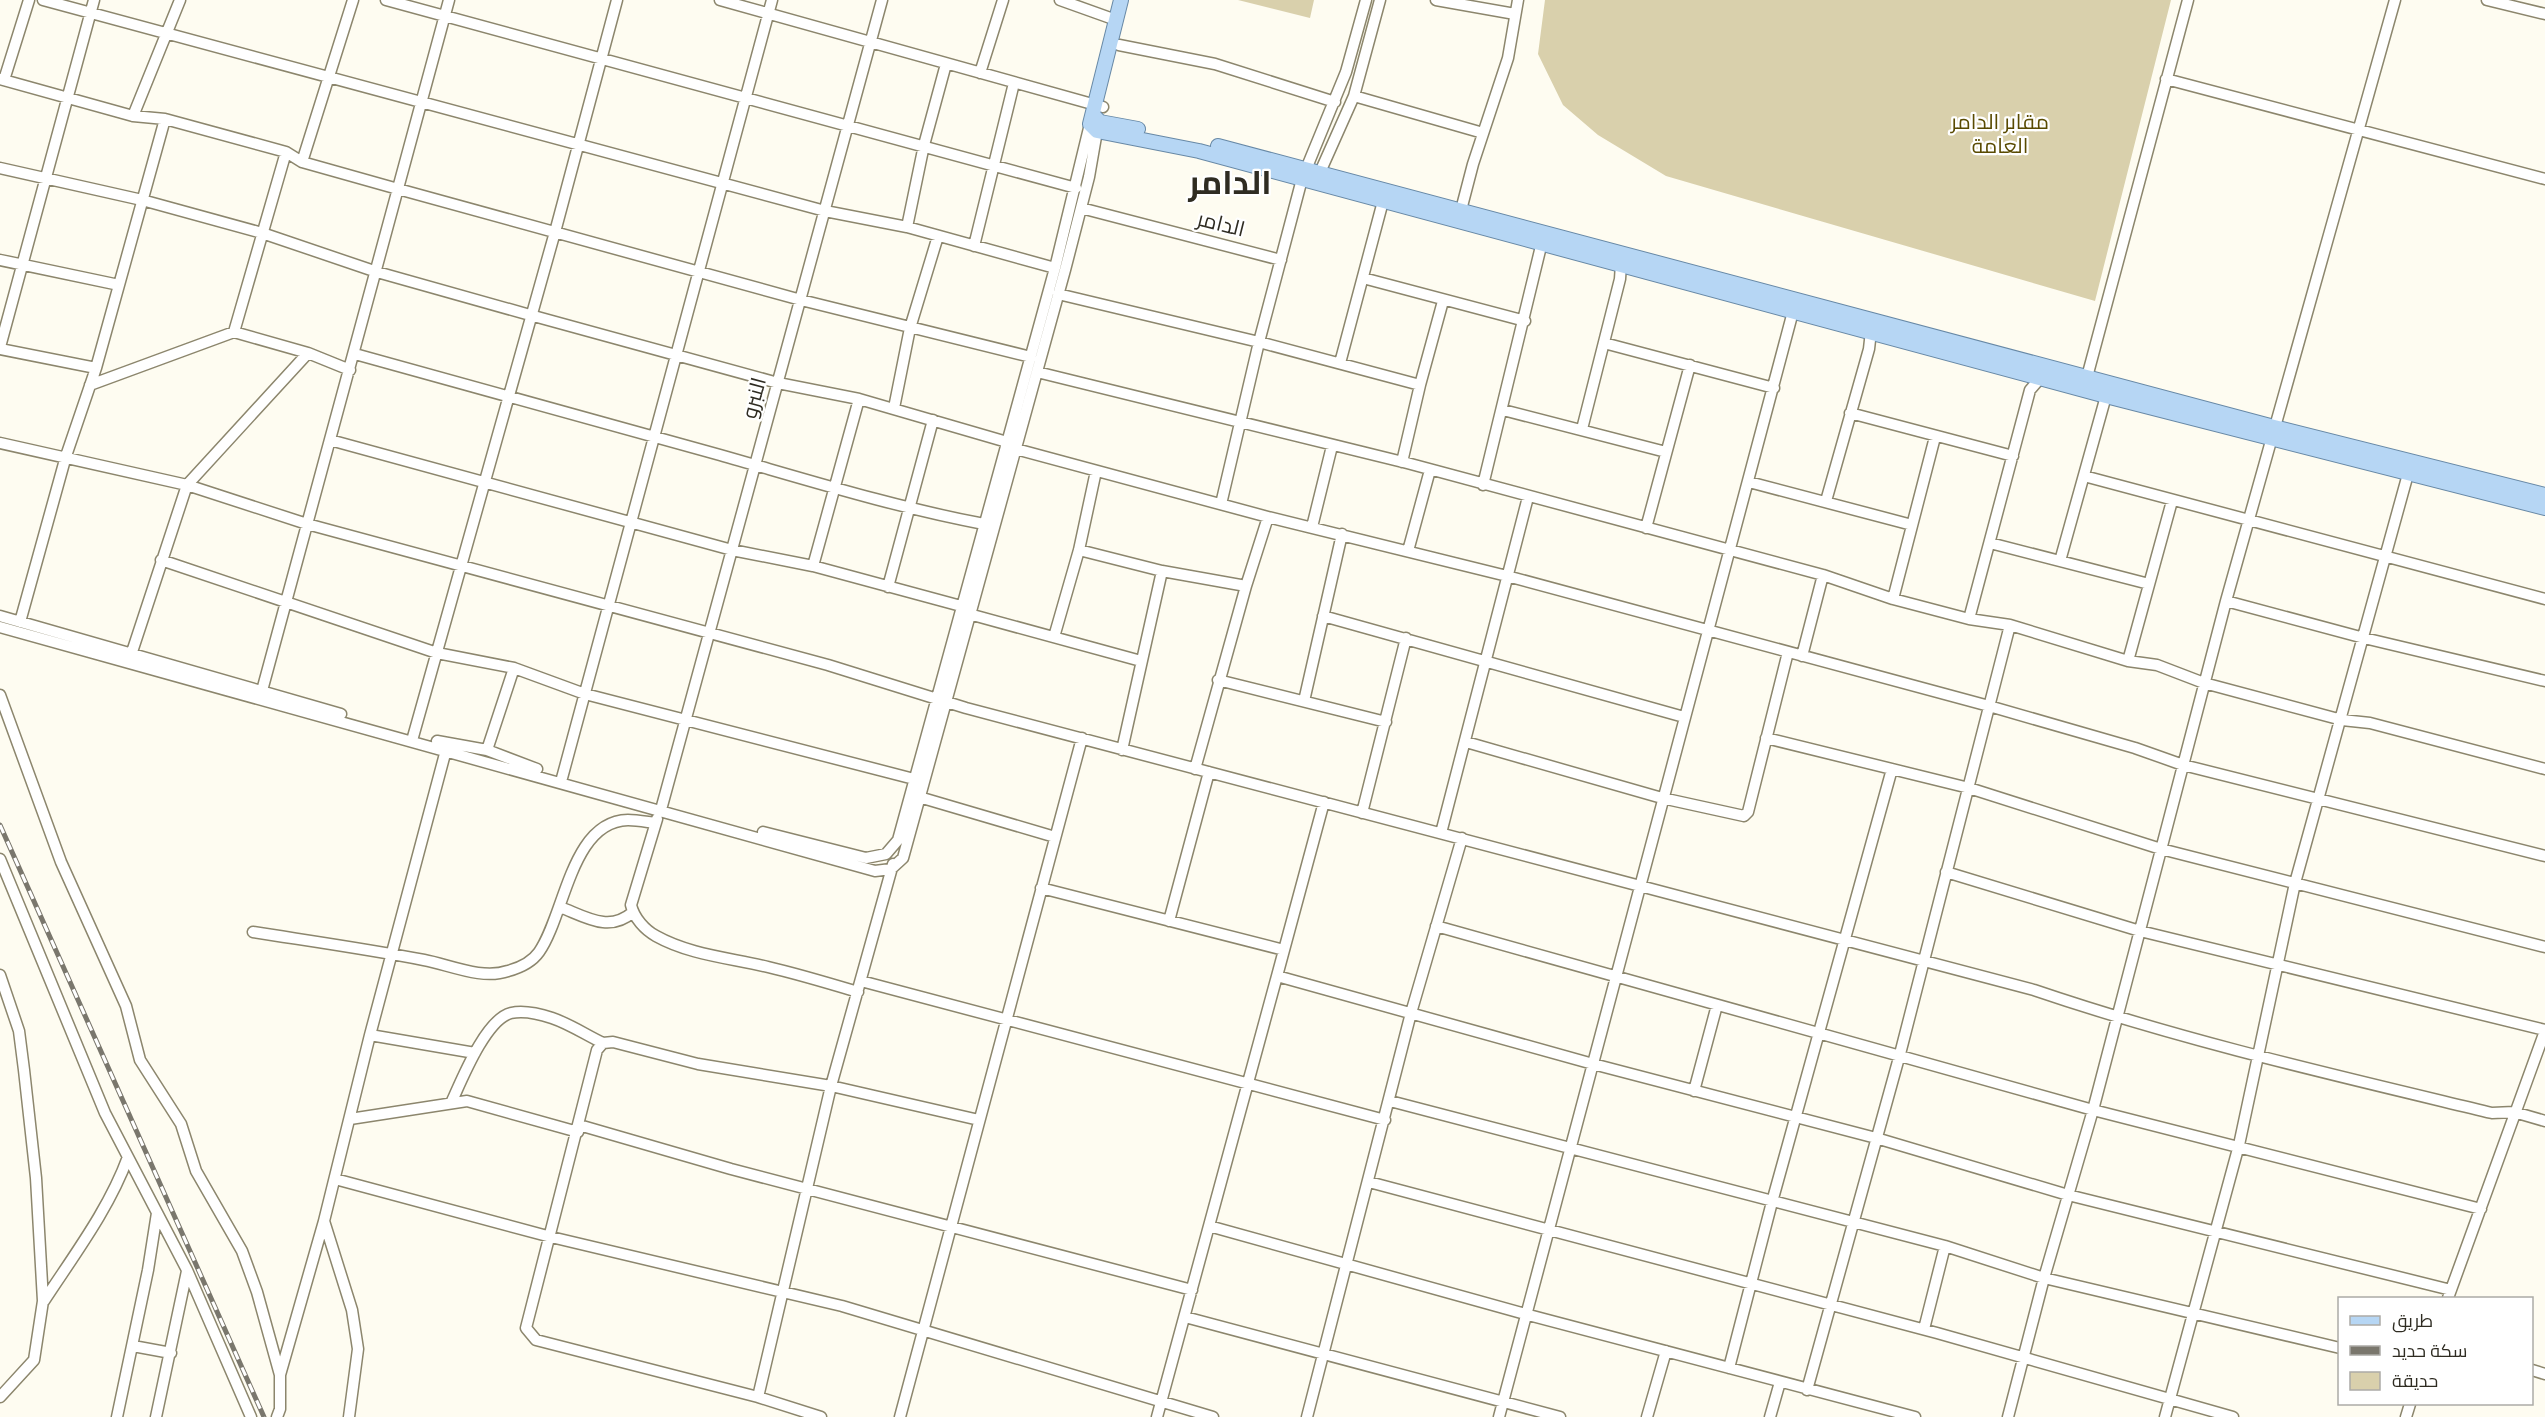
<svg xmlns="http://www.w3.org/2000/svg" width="2545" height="1417" font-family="'Roboto Condensed',Cairo,sans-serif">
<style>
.green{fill:#d9d0ac}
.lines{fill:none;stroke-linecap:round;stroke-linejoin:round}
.minor-casing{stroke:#8c866d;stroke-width:13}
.major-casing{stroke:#6889a6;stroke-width:16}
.minor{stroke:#fff;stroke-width:10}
.major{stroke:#b6d6f4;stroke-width:14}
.rail-casing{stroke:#7a776d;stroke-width:5}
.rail{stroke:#fff;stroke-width:3;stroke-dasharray:9;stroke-linecap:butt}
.labels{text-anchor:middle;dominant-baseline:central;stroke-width:4.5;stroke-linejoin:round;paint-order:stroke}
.park-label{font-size:21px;fill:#594a01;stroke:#fff}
.street-label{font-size:21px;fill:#2f2c22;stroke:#fff}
.town-label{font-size:33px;font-weight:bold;fill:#2f2c22;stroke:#fff}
</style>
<rect width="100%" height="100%" fill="#fefcf1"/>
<!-- green -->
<path class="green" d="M1238 0H1314L1310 18Z
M1545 0H2171L2095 301 1666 176 1598 135 1563 105 1538 54Z"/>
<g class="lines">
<!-- minor casing -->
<g class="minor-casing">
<path id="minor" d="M43 0 825 211 907 227 1055 268
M386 0 1076 188
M720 0 1103 107
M1060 0 1116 20
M1436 0 1515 14
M2487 0 2545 14
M1119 45 1215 64 1335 102
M980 73 1003 0
M0 79 133 116 165 119 286 152 302 162 398 189 801 300 1031 357
M2166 79 2545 179
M4 80 29 0
M1354 96 1483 133
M133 116 180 0
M302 162 353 0
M0 168 142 200 262 233 377 272 530 315 778 383 859 399 1007 442
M1317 179 1354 96 1380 0
M1081 208 1281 260
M1461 210 1473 164 1508 58 1518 0
M907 227 924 145 946 64
M974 246 1014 83
M0 260 119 285
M1363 278 1525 321
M1058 294 1259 342 1420 385 1443 301
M234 332 286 152
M1604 343 1774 388
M0 347 94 0
M0 349 96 368
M355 354C476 388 598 421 720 455 808 480 894 507 984 524
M1340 363 1382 205 1379 199
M1037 372 1407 463 1823 575 1893 599 1969 619 2010 625 2128 661 2157 665 2204 683 2342 720 2370 723 2545 769
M2087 377 2188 0
M90 385 234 332 308 353 350 370
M894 408 910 328 938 236
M1503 410 1666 452
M1850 413 2013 456
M1582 429 1620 279 1621 264
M330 440 732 550 813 566 961 606
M0 443 187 485 307 524 828 665 966 708 2034 990C2184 1041 2338 1076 2492 1113L2514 1112 2545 1121
M1016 449 1268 517 1507 576 1989 706 2135 748 2183 765 2545 856
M1402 462 1420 385
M2084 476 2545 599
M1749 482 1912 525
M1483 485 1543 238
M1826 501 1869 349 1871 331
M1221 504 1259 342 1302 179 1346 72 1366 0
M1312 527 1332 446
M1646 528 1690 365
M1990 543 2149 584
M1079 550 1162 571 1246 586
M1408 551 1430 470
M161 560 437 653 514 668 585 694 914 779
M2060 561 2106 396
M813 566 859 399
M888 587 933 420
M1893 599 1935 437
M2226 601 2364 638 2545 681
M969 614 1141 661
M0 616 341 714
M1323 616 1684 717
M1969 619 2030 390 2043 375
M20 622 66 456 96 368 165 119
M0 627 875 871 891 869 903 858 1065 270 1089 177 1097 131
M1054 637 1079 550 1096 471
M131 655 187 485 308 353
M1802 656 1823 575
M2128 661 2172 501
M1218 680 1386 722
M0 695 61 862 126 1006 140 1060 181 1124 196 1171 242 1251 257 1292 280 1375
M260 698 449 0
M1304 701 1342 534
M413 737 555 232 617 0
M1766 738 1969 788 2161 849 2545 947
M437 741 487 750 537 769
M1466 742 1662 798 1744 816 1748 812 1788 652
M487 750 514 668
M1122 750 1162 571
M1195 769 1246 586 1268 517
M562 778 772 0
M919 797 1055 837
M662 806 882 0
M1362 813 1406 638
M657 819 631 905C634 918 645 930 656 936 690 955 731 958 768 967 798 974 828 983 858 992
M763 832 866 858 886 854 898 840 1055 268 1090 124
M1441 833 1528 497
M0 859 105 1113 187 1270 251 1417
M1946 872 2140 931 2545 1030
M1041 888 1284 950
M560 907C586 917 609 933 633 912
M1169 921 1209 772
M1436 926 2093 1110 2481 1209
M253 932C310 941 367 949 424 960 450 965 482 980 508 971 519 968 532 962 539 952 565 915 571 821 628 820 637 820 647 822 655 823
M0 975 19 1031 24 1070 36 1178 43 1301 34 1360 0 1397
M1277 976 1324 802
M861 981 1385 1120
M370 1035 475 1053
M1694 1091 1717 1005
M452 1101C462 1079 486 1019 511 1013 524 1010 540 1014 552 1018 570 1024 586 1035 603 1043
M1390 1101 1945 1246 2044 1278 2340 1348
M350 1119 467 1101 578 1132
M579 1125 731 1169 1192 1290
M335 1179 551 1237 842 1306 1213 1417
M1369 1182 1937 1333 2233 1417
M1209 1226 1525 1314 1915 1417
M2448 1298 2545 1031
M44 1301C74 1255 109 1209 128 1157
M1185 1317 1560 1417
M1924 1329 1945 1246
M133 1346 171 1353
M1729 1368 1772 1202 1892 769
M2532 1370 2545 1374
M1807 1390 1900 1054 2010 625
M758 1397 536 1340 526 1328 597 1050 603 1043 613 1042 698 1064 831 1086 979 1120
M117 1417 148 1270 157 1213
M156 1417 187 1271
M277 1417 280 1409V1375L324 1221
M349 1417 358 1349 352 1310 324 1221 370 1035 446 750
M821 1417 758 1397 831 1086 893 864
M900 1417 1082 738
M1157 1417 1277 976 1593 1064 1876 1138 2068 1195 2451 1290
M1307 1417 1411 1013 1462 838
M1499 1417 1795 304
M1647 1417 1666 1351
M1770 1417 1780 1382
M2008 1417 2044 1278 2093 1110 2226 601 2395 0
M2165 1417 2239 1145 2295 883 2408 474
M2406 1417 2410 1404"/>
</g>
<!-- major casing -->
<g class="major-casing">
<path id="major" d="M1121 0 1090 124 1097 131 1199 151 2106 396 2545 508
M1093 115 1100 122 1138 129
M1218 146 2274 427 2545 495"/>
</g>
<!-- minor -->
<use href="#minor" class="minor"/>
<!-- major -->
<use href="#major" class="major"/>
<!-- rail casing -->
<g class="rail-casing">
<path id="rail" d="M0 825 264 1417"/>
</g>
<!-- rail -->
<use href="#rail" class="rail"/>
</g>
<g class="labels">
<!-- park labels -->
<g class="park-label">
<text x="2000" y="122">مقابر الدامر<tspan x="2000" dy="24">العامة</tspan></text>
</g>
<!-- street labels -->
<g class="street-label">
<text transform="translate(1221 224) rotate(14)">الدامر</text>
<text transform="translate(754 398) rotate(-75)">النبرو</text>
</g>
<!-- town labels -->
<g class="town-label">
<text x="1230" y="182">الدامر</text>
</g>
</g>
<!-- legend -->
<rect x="2338" y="1297" width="195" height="108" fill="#ffffff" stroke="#acaba7" stroke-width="1.5"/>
<rect x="2350" y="1316" width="30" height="9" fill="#b6d6f4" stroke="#acaba7" stroke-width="1.5"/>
<text x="2392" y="1327" font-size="18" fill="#2f2c22">طريق</text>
<rect x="2350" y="1346" width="30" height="9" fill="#7a776d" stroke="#acaba7" stroke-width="1.5"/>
<text x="2392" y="1357" font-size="18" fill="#2f2c22">سكة حديد</text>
<rect x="2350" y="1372" width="30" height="18" fill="#d9d0ac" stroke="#acaba7" stroke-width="1.5"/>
<text x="2392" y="1387" font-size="18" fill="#2f2c22">حديقة</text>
</svg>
